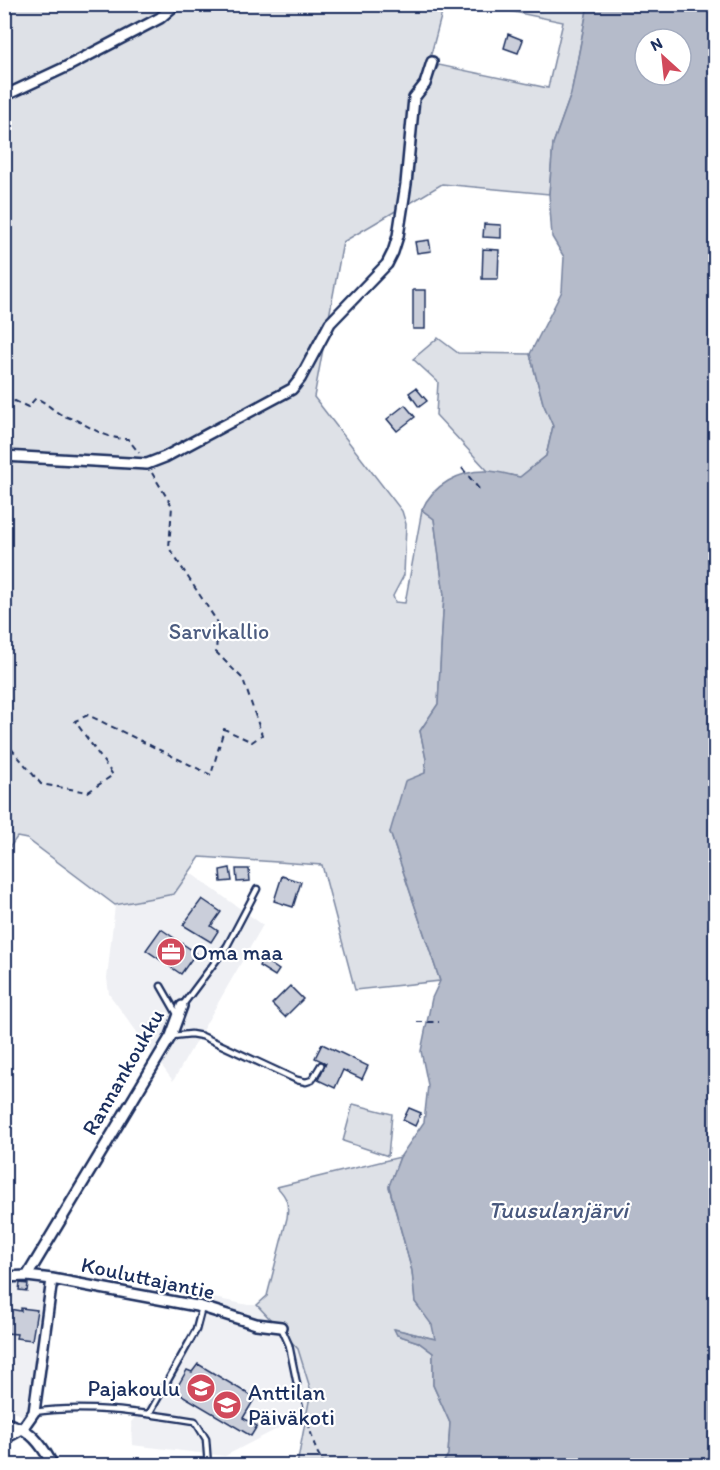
<svg xmlns="http://www.w3.org/2000/svg" width="720" height="1470" font-family="Itim,sans-serif">
<style>
.built{fill:#eff0f4}
.green{fill:#dee1e7;stroke:#7c88a2;stroke-width:1.5}
.water{fill:#b5bbca;stroke:#77839f;stroke-width:1.5;fill-rule:evenodd}
.building{fill:#caceda;stroke:#1b2f5e;stroke-width:1.5}
.lines{fill:none;stroke-linecap:round;stroke-linejoin:round}
.lane-casing{stroke:#1b2f5e;stroke-width:9}
.street-casing{stroke:#1b2f5e;stroke-width:14}
.path{stroke:#1b2f5e;stroke-width:2;stroke-dasharray:6 4.5;stroke-linecap:butt}
.lane{stroke:#fff;stroke-width:4.5}
.street{stroke:#fff;stroke-width:9}
.labels{text-anchor:middle;dominant-baseline:central;stroke-width:4.5;stroke-linejoin:round;paint-order:stroke}
.park-label{font-size:22px;fill:#4c5c80;stroke:#fff}
.poi-label{font-size:22px;fill:#1b2f5e;stroke:#fff;text-anchor:start}
.street-label{font-size:22px;fill:#1b2f5e;stroke:#fff}
.water-label{font-size:24px;font-style:italic;fill:#49597e;stroke:#fff}
</style>
<rect width="100%" height="100%" fill="#fff"/>
<filter id="ink" filterUnits="userSpaceOnUse"><feTurbulence type="fractalNoise" baseFrequency=".0167" numOctaves="2"/><feDisplacementMap in="SourceGraphic" scale="12" xChannelSelector="R" yChannelSelector="G"/><feConvolveMatrix kernelMatrix="1 2 1 2 8 2 1 2 1" color-interpolation-filters="sRGB"/></filter>
<g filter="url(#ink)">
<!-- built -->
<path class="built" d="M189 872 263 925 173 1081 109 994 107 978 115 905 174 894Z
M17 1270 57 1271 39 1404 24 1417 5 1406V1271Z
M209 1297 248 1305H257L298 1349 311 1391 305 1422 281 1427 225 1456 132 1445 131 1422 144 1408 180 1354Z"/>
<!-- green -->
<path class="green" d="M4 5H444L429 62 411 98 399 209 343 242 314 397 402 511 406 524 404 575 393 596 395 602 405 603 422 510 434 519 444 595 438 704 420 731 426 759 425 773 390 832 440 981 355 990 322 865 200 857 174 894 115 905 27 839 17 837 5 854Z
M481 5H588L571 94 553 144 549 194 442 184 407 205 417 99 439 65 548 88 563 22Z
M438 338 458 353 530 354 543 403 553 426 546 456 520 477 488 471 436 415 438 382 413 359Z
M353 1104 392 1114 388 1156 343 1141Z
M400 1157 389 1187 412 1271 415 1302 433 1325 435 1339 395 1329 397 1335 418 1342 433 1353V1385L450 1423 448 1455 442 1465H297L311 1391 298 1349 257 1305 267 1296 287 1218C289 1204 287 1197 277 1187Z"/>
<!-- water -->
<path class="water" d="M588 5H715V1465H442L448 1455 450 1423 433 1385V1353L418 1342 397 1335 394 1329 435 1339 432 1325 415 1302 412 1271 389 1186 400 1157 424 1122 428 1085 421 1051 432 998 440 981 390 832 405 781 425 773 426 759 420 731 438 704 444 595 434 519 422 510C432 485 461 470 487 471 498 471 510 475 520 477L546 456 553 426 543 403 530 354 562 291 564 257 552 237 549 194 553 144 571 94ZM645 39H681V75H645Z"/>
<!-- building -->
<path class="building" d="M508 34 523 40 518 53 504 48Z
M484 224 501 225V238L483 237Z
M429 240 431 251 417 253 415 242Z
M483 249 499 250 498 279H482Z
M413 290H425V329H413Z
M416 388 427 401 419 407 409 393Z
M405 405 415 417 397 431 387 419Z
M230 868 232 881 221 882 220 870Z
M236 869H249L250 881 237 882Z
M282 876 301 882 293 907 274 901Z
M202 899 221 912 211 926 218 931 211 942 183 925Z
M161 929 196 953 181 974 146 950Z
M263 959 279 970 275 976 259 966Z
M290 986 303 999 285 1017 272 1004Z
M322 1044 368 1066 362 1079 343 1070 335 1088 318 1080 326 1063 315 1058Z
M409 1108 421 1113 415 1126 403 1120Z
M20 1283 28 1284 27 1291 19 1290Z
M4 1306 10 1307 9 1309 21 1311V1308L37 1310 32 1340 16 1338 17 1334 6 1333 4 1337Z
M198 1364 255 1398 243 1418 257 1426 251 1436 175 1391 187 1370 192 1372Z"/>
<g class="lines">
<!-- lane casing -->
<g class="lane-casing">
<path id="lane" d="M161 986 177 1014
M182 1006 227 946 257 889
M172 1036 191 1034 202 1036 297 1080 306 1082 312 1080 321 1065
M281 1327 289 1345 297 1384
M34 1412C87 1404 143 1413 195 1421L206 1439 208 1466
M149 1414 196 1330 202 1307"/>
</g>
<!-- street casing -->
<g class="street-casing">
<path id="street" d="M4 96 66 67 160 18 176 4
M4 456 147 464 165 457 292 389 300 379 330 323 387 264 393 252 398 236 406 184 414 98 425 84 432 62
M27 1276 171 1036 182 1006
M4 1277 27 1276 52 1279 202 1307 256 1324 281 1327
M4 1422C10 1425 17 1426 22 1429 36 1436 46 1452 53 1466
M4 1439 22 1429 34 1412 52 1279"/>
</g>
<!-- path -->
<path class="path" d="M4 406 15 401 28 407 36 398C46 402 51 409 60 414 65 417 72 418 78 421 95 430 108 439 128 439L139 453
M462 468 479 489
M4 740 41 784 88 792 113 775 75 721 88 715 211 775 224 729 252 742 262 735 243 679 216 652 218 623 169 548 172 506 152 473
M417 1022H439
M299 1392 316 1450 325 1466"/>
<!-- lane -->
<use href="#lane" class="lane"/>
<!-- street -->
<use href="#street" class="street"/>
</g>
</g>
<!-- icons -->
<defs>
<g id="office-disc" transform="scale(1.5)"><circle r="9.5" fill="#d1495b" stroke="#fff"/><path d="M-6-3h4V-5.5h4V-3h4V5H-6ZM-1-4.5V-3h2v-1.5ZM-6 0V1H6V0Z" fill="#fff"/></g>
<g id="school-disc" transform="scale(1.5)"><circle r="9.5" fill="#d1495b" stroke="#fff"/><path d="M0-5L7-2L0 1L-7-2ZM-4 1L0 2.5L4 1V4Q0 6-4 4Z" fill="#fff"/></g>
</defs>
<g fill-rule="evenodd">
<use href="#office-disc" x="171" y="952"/>
<use href="#school-disc" x="201" y="1388"/>
<use href="#school-disc" x="227" y="1405"/>
</g>
<g class="labels">
<!-- park labels -->
<g class="park-label">
<text x="219" y="631">Sarvikallio</text>
</g>
<!-- poi labels -->
<g class="poi-label">
<text x="192" y="952">Oma maa</text>
<text x="180" y="1388" text-anchor="end">Pajakoulu</text>
<text x="248" y="1392">Anttilan<tspan x="248" dy="25">Päiväkoti</tspan></text>
</g>
<!-- street labels -->
<g class="street-label">
<text transform="translate(123 1072) rotate(-60)">Rannankoukku</text>
<text transform="translate(148 1278) rotate(12)">Kouluttajantie</text>
</g>
<!-- water labels -->
<g class="water-label">
<text x="558" y="1209">Tuusulanjärvi</text>
</g>
</g>
<!-- margin -->
<rect width="720" height="1470" fill="none" stroke="#fff" stroke-width="24"/>
<rect x="12" y="12" width="696" height="1446" fill="none" stroke="#1b2f5e" stroke-width="2" filter="url(#ink)"/>
<!-- north arrow -->
<g transform="translate(663 57) rotate(333)"><circle r="28" fill="#ffffff" stroke="#a4acbf" stroke-width="1.5"/>
<path d="M0-4.5L10 22L0 15L-10 22Z" fill="#d1495b"/>
<text y="-9" font-size="16" font-weight="bold" text-anchor="middle" fill="#1b2f5e">N</text>
</g>
</svg>
